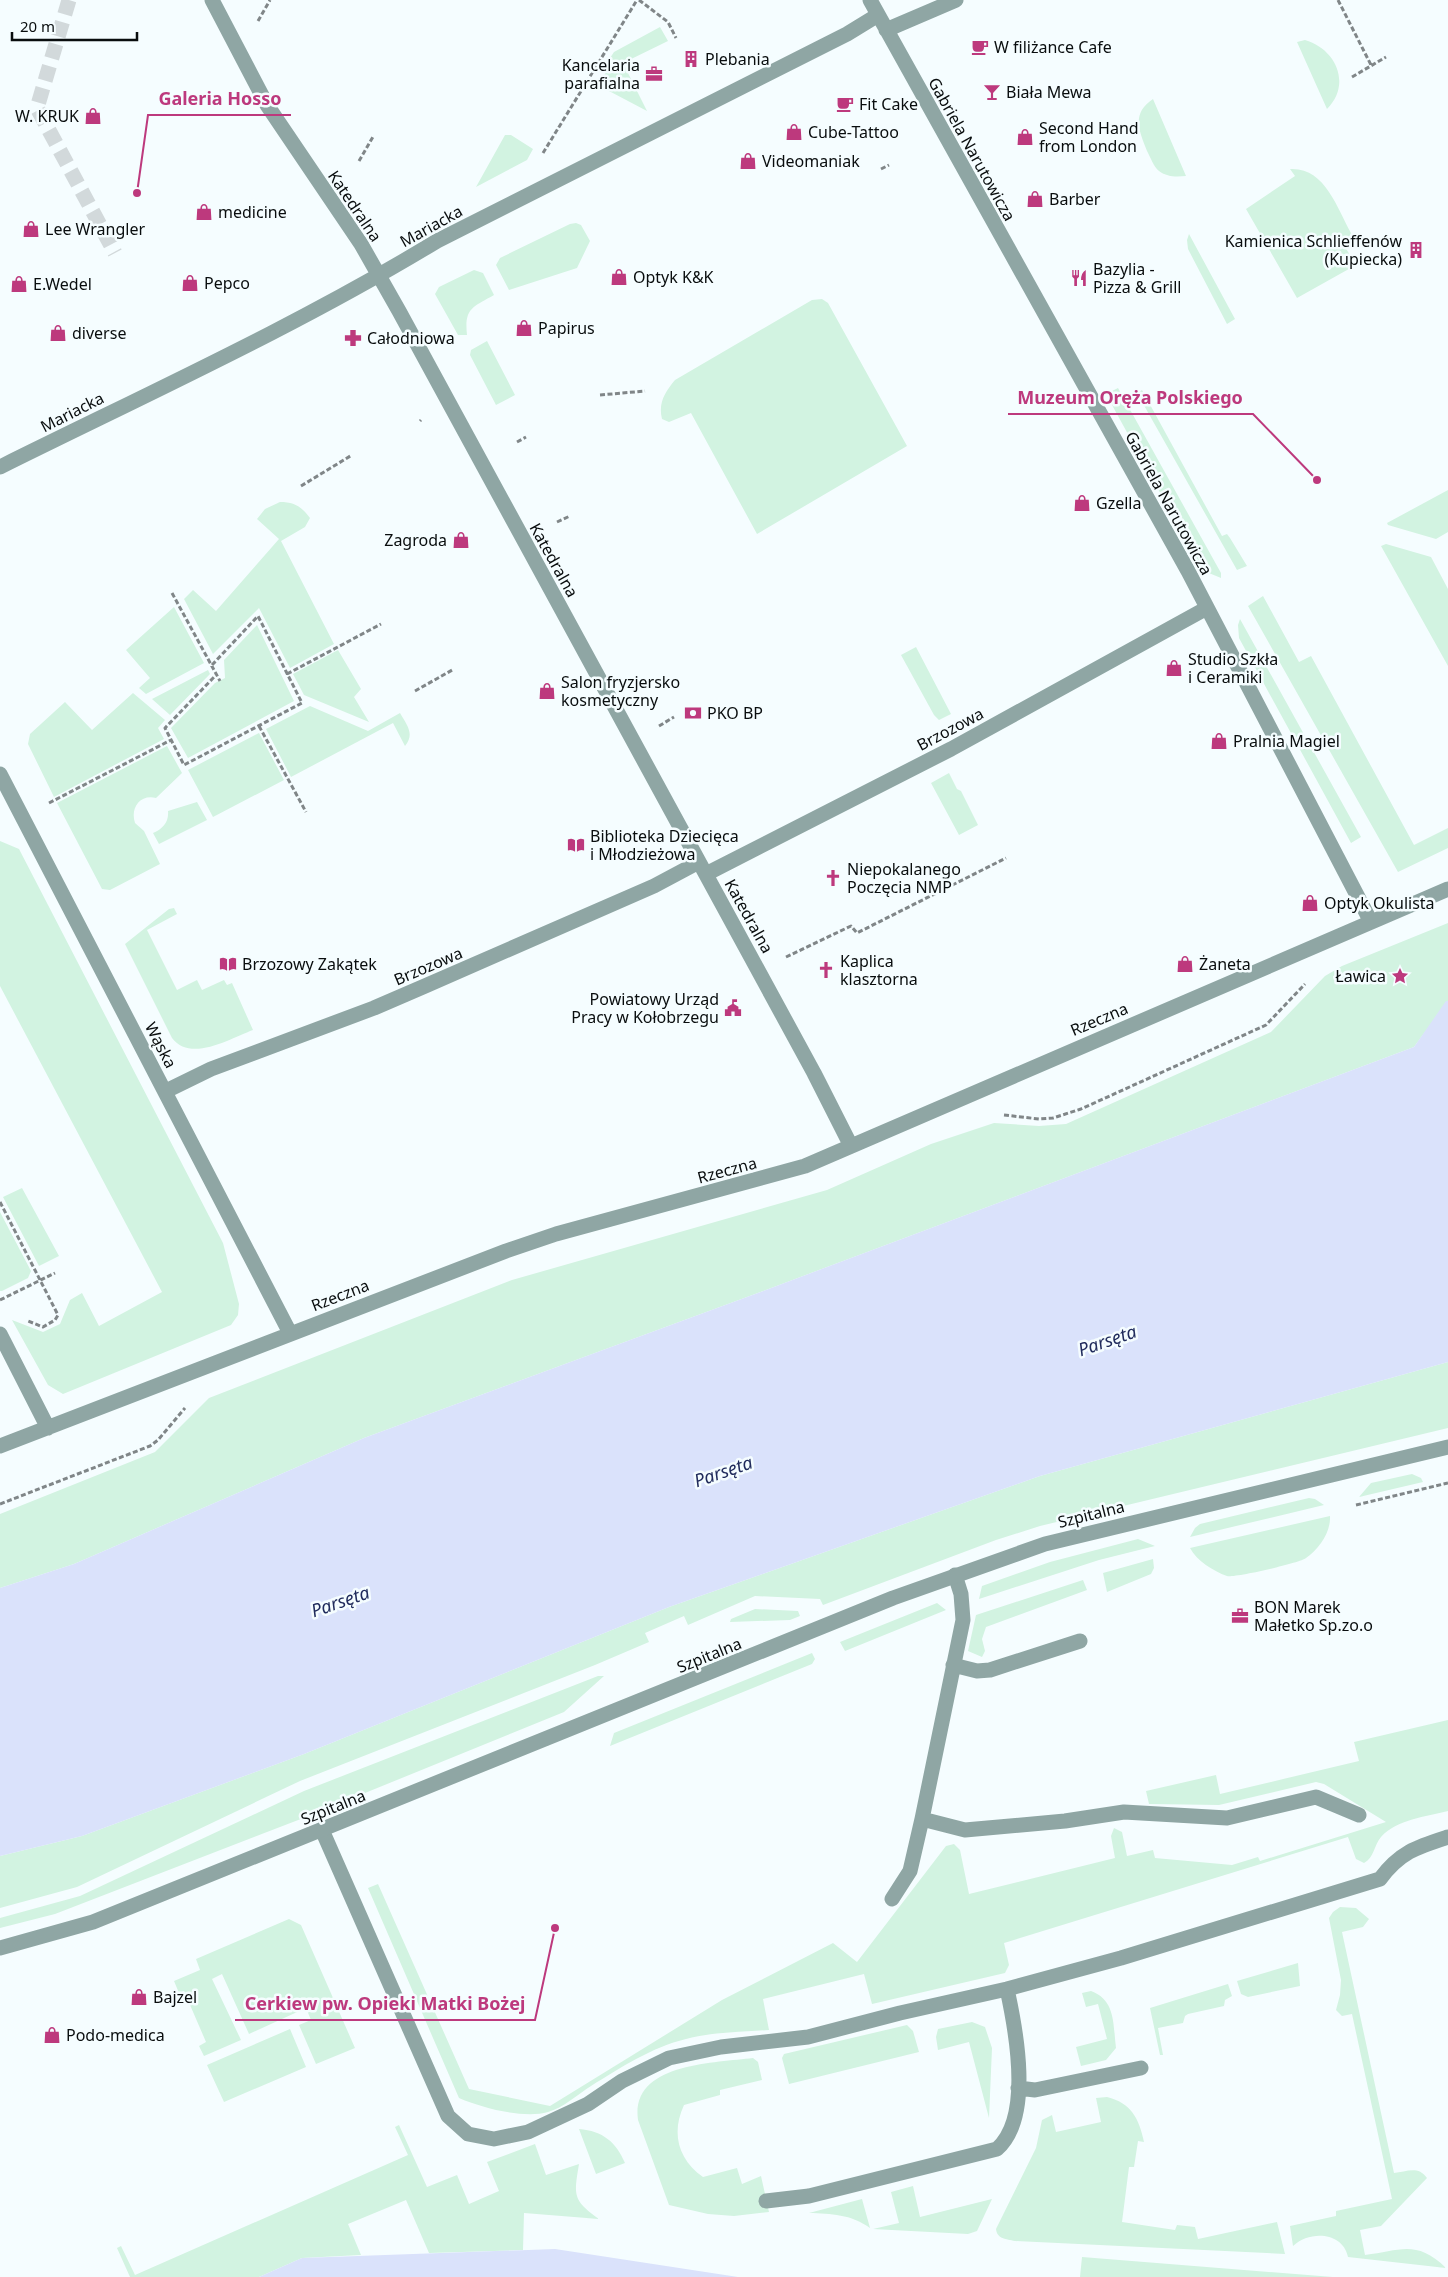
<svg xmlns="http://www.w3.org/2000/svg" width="1448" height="2277" font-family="'Noto Sans',sans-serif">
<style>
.green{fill:#d2f3e1}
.water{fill:#dae2fb}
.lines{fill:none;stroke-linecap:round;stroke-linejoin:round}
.street-tunnel{stroke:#d2d9db;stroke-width:15;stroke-dasharray:15 8;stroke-linecap:butt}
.path{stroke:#808688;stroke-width:3;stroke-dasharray:5 2.5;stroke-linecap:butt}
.lane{stroke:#8fa6a4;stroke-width:15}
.street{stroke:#8fa6a4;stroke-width:15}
.labels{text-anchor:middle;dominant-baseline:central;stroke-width:5;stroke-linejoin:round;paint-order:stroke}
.poi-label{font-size:16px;fill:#090d0e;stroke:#f5fdff;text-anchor:start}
.street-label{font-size:16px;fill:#090d0e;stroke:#f5fdff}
.water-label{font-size:18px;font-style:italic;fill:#202b5c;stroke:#f5fdff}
.leader{fill:none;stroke:#bd397d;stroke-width:2}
.callout-dot{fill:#bd397d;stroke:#f5fdff;stroke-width:2}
.callout-label{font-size:18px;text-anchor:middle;font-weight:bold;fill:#bd397d;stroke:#f5fdff;stroke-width:5;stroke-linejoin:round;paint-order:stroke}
</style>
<rect width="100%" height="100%" fill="#f5fdff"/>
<!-- green -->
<path class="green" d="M660 27 668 41 623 63 647 111 609 91 603 81 608 61 614 52Z
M1305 40C1336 49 1352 84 1327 109L1297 42Z
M1153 99 1186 176C1176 177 1167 177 1159 171 1153 166 1151 158 1147 151 1139 130 1131 114 1153 99Z
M505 135H511L533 149 527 160 476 187Z
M1290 169C1325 167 1337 208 1351 233L1345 247 1356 265 1297 298 1246 209 1295 176Z
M576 223 581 225 590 241 577 268 509 290 496 265 500 258 570 224Z
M1189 234 1235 319 1227 324 1188 249 1187 240Z
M474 270 483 273 494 295C473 307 464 308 467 335H458L435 294 439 287Z
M822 299 828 303 907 446 757 534 691 413 669 422 662 419C658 403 665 392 675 380L812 300Z
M487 341 515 395 496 405 470 355 471 350Z
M1118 388 1221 573V578L1204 571 1199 564 1106 394Z
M1142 390 1222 536 1227 534 1230 538 1247 566 1237 570 1137 393Z
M1448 490V532L1436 539 1388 525 1387 523Z
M280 502C294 502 301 506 310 518L305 527 281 541 334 644 290 668 259 608 213 654 184 599 193 590 216 611 279 539 257 519 265 509Z
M1386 544 1431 557 1448 589V666L1381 546Z
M1263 596 1299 662 1311 656 1414 845 1448 828V848L1398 872 1248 606Z
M174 607 204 663 146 694 139 688 150 678 126 650Z
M1240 619 1361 837 1351 843 1239 638 1238 625Z
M257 625 294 701 188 758 171 728 215 683 225 678 224 660Z
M916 647 951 714 939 720 934 715 901 655Z
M338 650 361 689 354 697 369 722 304 695 293 674Z
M208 670 210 674 170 715 152 699Z
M133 693 165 720 158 728 164 739 54 797 28 744 30 734 65 702 92 730Z
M310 706 368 731 400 713C407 725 415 734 405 746L393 723 291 777 266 729Z
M259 733 284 780 213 817 188 770Z
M167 746 182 773 156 798C140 794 130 808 135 823L144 831 160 864 110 890 102 889 57 803Z
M949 773 957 789 961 791 978 825 959 835 931 783Z
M197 802 207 820 159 844 153 833C163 829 169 822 168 811Z
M0 841 19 849 223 1243 239 1304 238 1315 231 1325 63 1394 48 1385 12 1320 43 1332 60 1324 70 1300 82 1293 99 1326 162 1292 0 986Z
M174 908 177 914 147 930 177 990 197 980 202 990 224 980 227 985 232 983 253 1030C231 1038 191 1063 172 1038L125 944 169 909Z
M1448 923V1001L1414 1047 747 1297 364 1438 74 1564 0 1588V1514L155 1452 209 1398 512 1280 827 1190 931 1144 994 1123 1039 1126 1066 1124 1271 1032 1325 976 1342 966Z
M22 1188 59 1256 39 1266 3 1197Z
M0 1212 31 1271 28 1278 2 1291H0Z
M1448 1362V1428L1040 1526 996 1540 823 1605 820 1599 755 1596 688 1625 684 1616 645 1633 649 1642 595 1665 300 1781 77 1887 0 1908V1856L82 1836 304 1754 669 1607 1040 1476Z
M1412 1474 1421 1478 1423 1482 1359 1497 1371 1483Z
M1309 1498 1315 1499 1324 1505 1190 1537 1195 1528 1200 1524Z
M1330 1516C1331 1532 1319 1549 1306 1558 1300 1563 1234 1578 1227 1576 1213 1571 1197 1561 1190 1548Z
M1138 1539 1155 1546 1099 1560 979 1599 982 1586 1050 1562Z
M1153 1559 1154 1568 1151 1574 1107 1592 1103 1573Z
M1083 1580 1087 1590 986 1627 982 1639 985 1651 982 1657 968 1651 976 1615Z
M937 1603 946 1610 845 1651 840 1642Z
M755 1609 798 1611 800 1616 790 1620 730 1622 731 1619Z
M812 1653 815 1659 812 1664 610 1746 614 1733Z
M598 1676H604L564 1712 306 1817 55 1914 0 1928V1918L80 1896 304 1791Z
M1448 1720V1811C1426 1817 1397 1819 1381 1837 1374 1845 1374 1858 1364 1863L1356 1859 1348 1837 1004 1943 1009 1965 1005 1973 872 2004 864 1974 763 1999 769 2030C742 2032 712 2032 686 2039 652 2047 620 2068 591 2086 578 2094 563 2108 548 2112 524 2119 482 2108 459 2098L368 1888 378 1884 469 2089 550 2106 722 2000 833 1943 857 1962 946 1846 954 1844 960 1850 969 1894 1115 1858 1111 1836 1114 1828 1122 1832 1127 1856 1153 1850 1155 1858 1232 1865 1258 1857 1260 1861 1386 1822 1324 1784 1316 1782 1219 1805 1149 1804 1146 1791 1216 1775 1220 1794 1359 1761 1354 1742Z
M1340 1907 1356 1908 1369 1919 1363 1927 1342 1932 1394 2173C1406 2172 1418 2165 1427 2178L1381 2226 1360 2230 1365 2255C1400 2251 1416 2239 1446 2268L1348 2257C1343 2232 1310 2230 1293 2246L1290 2226 1336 2216V2211L1392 2199 1352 2014 1342 2016 1336 2010 1340 1995 1341 1980 1329 1918 1333 1912Z
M289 1919 301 1925 355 2048 316 2064 299 2025 311 2020 306 2008 249 2034 222 1974 212 1979 241 2040 204 2056 199 2046 206 2042 184 1991 179 1993 174 1981 200 1970 196 1959Z
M1298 1963 1300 1986 1248 1997 1241 1994 1237 1981Z
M1228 1984 1232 1996 1225 2000 1224 2006 1188 2014 1185 2016 1183 2023 1158 2028 1163 2055H1160L1150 2008Z
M1091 1991C1116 2000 1113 2025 1116 2048L1106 2060 1081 2066 1076 2047 1107 2039 1098 2004 1086 2007 1082 1993Z
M972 2022 985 2027 992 2048 989 2118 969 2042 938 2050 936 2037 938 2029Z
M907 2025 913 2031 919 2052 789 2084 782 2058 784 2054Z
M290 2029 306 2067 224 2102 207 2065Z
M753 2058 758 2062 762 2080 720 2090V2095L684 2105C671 2133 678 2159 703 2177L737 2168 742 2184 761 2176 769 2212 734 2216 708 2214 669 2205 638 2120C630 2063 714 2063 753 2058Z
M1107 2097C1131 2103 1139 2118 1144 2142L1138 2141 1134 2167H1129L1122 2222 1175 2230 1177 2225 1195 2227 1198 2239 1277 2222 1285 2254 1015 2241C1006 2239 997 2239 996 2229L1036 2148 1042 2120 1052 2115 1056 2132 1101 2122 1096 2098Z
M399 2125 427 2187 457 2175 469 2204 499 2191 487 2162 535 2144 546 2175 579 2164C574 2195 572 2200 599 2219L524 2213 523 2250 429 2253 406 2200 348 2224 361 2255 302 2258 259 2277H130L117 2248 121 2246 135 2275 408 2155 395 2127Z
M579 2129C603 2131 616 2142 625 2163L596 2174Z
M913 2186 920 2217 992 2199 977 2231 968 2234 873 2229 899 2223 891 2192Z
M862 2199 870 2228C851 2214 831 2214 809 2213Z
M1082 2257 1333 2277H1080Z"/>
<!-- water -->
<path class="water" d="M1446 1001H1448V1362L1040 1476 669 1607 304 1754 82 1836 0 1856V1588L74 1564 364 1438 747 1297 1414 1047Z
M555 2249 738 2277H259L302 2258Z"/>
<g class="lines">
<!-- street-tunnel -->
<path class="street-tunnel" d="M69 0 37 108 115 253"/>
<!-- path -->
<path class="path" d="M639 0 668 22 676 38
M1338 0 1371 65
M258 21 270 0
M1352 77 1386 57
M543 153 637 0
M359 161 374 135
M881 169 889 165
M600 395 645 391
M420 421 421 420
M517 442 526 437
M301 486 352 455
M557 522 570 516
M172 593 220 681
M212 665 258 616 302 703 184 765 165 728 217 674
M287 674 381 624
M415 691 454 669
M259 726 306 812
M659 726 674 717
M49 803 171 740
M786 957 851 926 857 933 1006 858
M1004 1115 1039 1119 1053 1118 1081 1109 1266 1025 1305 984
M0 1202 58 1315 55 1320 43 1327 28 1321
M0 1300 55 1273
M0 1504 150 1446 158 1440 185 1408
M1356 1505 1448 1483"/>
<!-- lane -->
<path class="lane" d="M955 1575 961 1594 963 1620 922 1819 965 1830 1065 1821 1124 1812 1227 1818 1316 1797 1359 1815
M953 1665 977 1671 990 1670 1080 1641
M322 1830 448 2116 468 2134 494 2139 528 2132 588 2104 622 2081 669 2058 721 2047 808 2037 900 2013 1007 1989 1121 1958 1380 1879C1400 1852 1417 1847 1448 1837
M892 1899 910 1871 922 1819
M1018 2088 1035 2090 1141 2068
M766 2201 809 2196 997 2149C1033 2117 1016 2030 1007 1989"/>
<!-- street -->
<path class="street" d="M212 0 267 105 361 244 399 311 814 1073 851 1146
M870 0 1188 571 1371 922
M886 30 956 0
M0 467C147 394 297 326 437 241L847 34 878 15
M0 774 290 1333
M706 874 951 749 1207 608
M166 1091 211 1069 374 1008 425 986 654 886 699 862
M0 1334 48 1428
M0 1446 506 1251 556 1234 805 1166 1448 889
M0 1948 93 1922 893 1598 1045 1544 1448 1447"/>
</g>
<!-- icons -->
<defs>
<g id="cafe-bare" transform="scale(1.35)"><path d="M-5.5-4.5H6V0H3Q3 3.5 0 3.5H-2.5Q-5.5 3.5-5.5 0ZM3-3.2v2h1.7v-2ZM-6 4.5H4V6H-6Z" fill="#bd397d" stroke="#f5fdff" stroke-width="2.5" paint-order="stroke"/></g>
<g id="building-bare" transform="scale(1.35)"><path d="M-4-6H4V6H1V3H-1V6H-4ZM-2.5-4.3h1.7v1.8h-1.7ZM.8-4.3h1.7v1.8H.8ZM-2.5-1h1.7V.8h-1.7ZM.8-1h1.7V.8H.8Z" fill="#bd397d" stroke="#f5fdff" stroke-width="2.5" paint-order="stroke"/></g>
<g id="office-bare" transform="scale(1.35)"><path d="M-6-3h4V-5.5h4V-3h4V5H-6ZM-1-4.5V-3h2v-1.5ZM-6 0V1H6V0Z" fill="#bd397d" stroke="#f5fdff" stroke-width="2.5" paint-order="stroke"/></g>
<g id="bar-bare" transform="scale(1.35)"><path d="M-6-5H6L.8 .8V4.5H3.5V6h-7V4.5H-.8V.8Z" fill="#bd397d" stroke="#f5fdff" stroke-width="2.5" paint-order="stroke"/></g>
<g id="shop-bare" transform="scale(1.35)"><path d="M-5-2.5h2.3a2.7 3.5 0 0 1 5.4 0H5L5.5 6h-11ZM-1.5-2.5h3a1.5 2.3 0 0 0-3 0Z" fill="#bd397d" stroke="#f5fdff" stroke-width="2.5" paint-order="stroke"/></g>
<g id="restaurant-bare" transform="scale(1.35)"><path d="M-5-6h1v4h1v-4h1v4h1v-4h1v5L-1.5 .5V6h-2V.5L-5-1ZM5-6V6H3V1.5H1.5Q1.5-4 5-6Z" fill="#bd397d" stroke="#f5fdff" stroke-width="2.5" paint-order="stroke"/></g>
<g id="pharmacy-bare" transform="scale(1.35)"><path d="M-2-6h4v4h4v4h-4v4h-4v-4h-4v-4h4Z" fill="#bd397d" stroke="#f5fdff" stroke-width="2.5" paint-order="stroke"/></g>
<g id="bank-bare" transform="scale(1.35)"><path d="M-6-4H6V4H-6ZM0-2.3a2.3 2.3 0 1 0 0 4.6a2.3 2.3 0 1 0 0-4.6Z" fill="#bd397d" stroke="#f5fdff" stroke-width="2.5" paint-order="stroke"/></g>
<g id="library-bare" transform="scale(1.35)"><path d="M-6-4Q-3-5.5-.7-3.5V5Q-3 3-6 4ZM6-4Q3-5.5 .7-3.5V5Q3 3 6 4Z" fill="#bd397d" stroke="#f5fdff" stroke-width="2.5" paint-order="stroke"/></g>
<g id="church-bare" transform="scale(1.35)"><path d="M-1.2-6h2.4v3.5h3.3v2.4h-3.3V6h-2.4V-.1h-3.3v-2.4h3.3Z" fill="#bd397d" stroke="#f5fdff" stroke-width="2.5" paint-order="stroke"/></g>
<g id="sight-bare" transform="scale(1.35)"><path d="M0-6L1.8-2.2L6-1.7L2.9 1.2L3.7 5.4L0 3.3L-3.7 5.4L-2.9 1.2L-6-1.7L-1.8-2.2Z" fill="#bd397d" stroke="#f5fdff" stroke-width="2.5" paint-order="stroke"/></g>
<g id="civic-bare" transform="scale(1.35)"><path d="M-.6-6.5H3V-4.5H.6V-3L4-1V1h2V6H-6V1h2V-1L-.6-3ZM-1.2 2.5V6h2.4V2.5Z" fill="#bd397d" stroke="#f5fdff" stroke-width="2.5" paint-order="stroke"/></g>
</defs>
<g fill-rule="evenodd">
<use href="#cafe-bare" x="980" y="47"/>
<use href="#building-bare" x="691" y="59"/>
<use href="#office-bare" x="654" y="74"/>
<use href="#bar-bare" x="992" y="92"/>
<use href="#cafe-bare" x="845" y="104"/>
<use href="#shop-bare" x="93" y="116"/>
<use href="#shop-bare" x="794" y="132"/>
<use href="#shop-bare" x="1025" y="137"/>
<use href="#shop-bare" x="748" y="161"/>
<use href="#shop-bare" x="1035" y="199"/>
<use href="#shop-bare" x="204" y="212"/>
<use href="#shop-bare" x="31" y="229"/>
<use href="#building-bare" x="1416" y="250"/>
<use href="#shop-bare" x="619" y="277"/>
<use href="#restaurant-bare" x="1079" y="278"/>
<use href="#shop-bare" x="190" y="283"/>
<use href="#shop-bare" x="19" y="284"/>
<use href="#shop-bare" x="524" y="328"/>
<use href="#shop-bare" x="58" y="333"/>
<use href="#pharmacy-bare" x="353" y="338"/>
<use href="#shop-bare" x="1082" y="503"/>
<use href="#shop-bare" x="461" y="540"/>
<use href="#shop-bare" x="1174" y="668"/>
<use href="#shop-bare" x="547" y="691"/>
<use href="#bank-bare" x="693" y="713"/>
<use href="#shop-bare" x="1219" y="741"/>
<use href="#library-bare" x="576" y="845"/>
<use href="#church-bare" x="833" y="878"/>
<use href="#shop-bare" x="1310" y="903"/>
<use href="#library-bare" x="228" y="964"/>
<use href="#shop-bare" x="1185" y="964"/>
<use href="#church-bare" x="826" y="970"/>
<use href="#sight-bare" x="1400" y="976"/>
<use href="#civic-bare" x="733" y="1008"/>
<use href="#office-bare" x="1240" y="1616"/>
<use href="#shop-bare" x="139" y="1997"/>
<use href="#shop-bare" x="52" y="2035"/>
</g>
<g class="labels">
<!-- poi labels -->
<g class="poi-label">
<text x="994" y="47">W filiżance Cafe</text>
<text x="705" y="59">Plebania</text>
<text x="640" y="65" text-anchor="end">Kancelaria<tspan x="640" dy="18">parafialna</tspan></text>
<text x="1006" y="92">Biała Mewa</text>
<text x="859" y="104">Fit Cake</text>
<text x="79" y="116" text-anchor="end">W. KRUK</text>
<text x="1039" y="128">Second Hand<tspan x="1039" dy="18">from London</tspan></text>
<text x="808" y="132">Cube-Tattoo</text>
<text x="762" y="161">Videomaniak</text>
<text x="1049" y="199">Barber</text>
<text x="218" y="212">medicine</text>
<text x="45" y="229">Lee Wrangler</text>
<text x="1402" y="241" text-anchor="end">Kamienica Schlieffenów<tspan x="1402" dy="18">(Kupiecka)</tspan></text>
<text x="1093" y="269">Bazylia -<tspan x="1093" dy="18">Pizza &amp; Grill</tspan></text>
<text x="633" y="277">Optyk K&amp;K</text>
<text x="204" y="283">Pepco</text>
<text x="33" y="284">E.Wedel</text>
<text x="538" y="328">Papirus</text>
<text x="72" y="333">diverse</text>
<text x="367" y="338">Całodniowa</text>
<text x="1096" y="503">Gzella</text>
<text x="447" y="540" text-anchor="end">Zagroda</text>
<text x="1188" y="659">Studio Szkła<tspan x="1188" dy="18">i Ceramiki</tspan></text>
<text x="561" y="682">Salon fryzjersko<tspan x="561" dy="18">kosmetyczny</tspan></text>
<text x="707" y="713">PKO BP</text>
<text x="1233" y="741">Pralnia Magiel</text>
<text x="590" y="836">Biblioteka Dziecięca<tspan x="590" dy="18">i Młodzieżowa</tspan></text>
<text x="847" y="869">Niepokalanego<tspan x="847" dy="18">Poczęcia NMP</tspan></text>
<text x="1324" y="903">Optyk Okulista</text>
<text x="840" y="961">Kaplica<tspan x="840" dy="18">klasztorna</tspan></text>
<text x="242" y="964">Brzozowy Zakątek</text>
<text x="1199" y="964">Żaneta</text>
<text x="1386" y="976" text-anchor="end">Ławica</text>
<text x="719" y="999" text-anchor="end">Powiatowy Urząd<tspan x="719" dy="18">Pracy w Kołobrzegu</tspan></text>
<text x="1254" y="1607">BON Marek<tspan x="1254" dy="18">Małetko Sp.zo.o</tspan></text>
<text x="153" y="1997">Bajzel</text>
<text x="66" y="2035">Podo-medica</text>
</g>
<!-- street labels -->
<g class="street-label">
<text transform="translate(972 149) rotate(61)">Gabriela Narutowicza</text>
<text transform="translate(355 206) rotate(56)">Katedralna</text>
<text transform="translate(431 226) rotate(-29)">Mariacka</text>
<text transform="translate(72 412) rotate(-27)">Mariacka</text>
<text transform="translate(1169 503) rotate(61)">Gabriela Narutowicza</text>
<text transform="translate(554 560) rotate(61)">Katedralna</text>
<text transform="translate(950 729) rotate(-28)">Brzozowa</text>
<text transform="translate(749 916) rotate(61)">Katedralna</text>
<text transform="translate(428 966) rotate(-23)">Brzozowa</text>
<text transform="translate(1099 1019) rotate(-23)">Rzeczna</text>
<text transform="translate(161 1045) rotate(63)">Wąska</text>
<text transform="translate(727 1170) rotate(-15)">Rzeczna</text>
<text transform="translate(340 1295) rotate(-21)">Rzeczna</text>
<text transform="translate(1091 1514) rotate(-14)">Szpitalna</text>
<text transform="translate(709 1655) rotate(-22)">Szpitalna</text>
<text transform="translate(333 1807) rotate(-22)">Szpitalna</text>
</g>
<!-- water labels -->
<g class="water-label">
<text transform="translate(1107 1340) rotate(-19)">Parsęta</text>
<text transform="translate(723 1471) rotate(-19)">Parsęta</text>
<text transform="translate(340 1601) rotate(-19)">Parsęta</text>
</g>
</g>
<!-- callouts -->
<path class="leader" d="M137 193L148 115H291M1317 480L1253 414H1008M555 1928L535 2020H235"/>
<g class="callout-dot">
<circle cx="137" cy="193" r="5"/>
<circle cx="1317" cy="480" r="5"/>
<circle cx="555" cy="1928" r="5"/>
</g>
<g class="callout-label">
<text x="220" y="105">Galeria Hosso</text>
<text x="1130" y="404">Muzeum Oręża Polskiego</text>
<text x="385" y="2010">Cerkiew pw. Opieki Matki Bożej</text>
</g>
<!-- scale -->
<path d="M12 32v8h125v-8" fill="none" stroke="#090d0e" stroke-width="2.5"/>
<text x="20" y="32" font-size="15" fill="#090d0e" stroke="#f5fdff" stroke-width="4" paint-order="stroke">20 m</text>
</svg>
